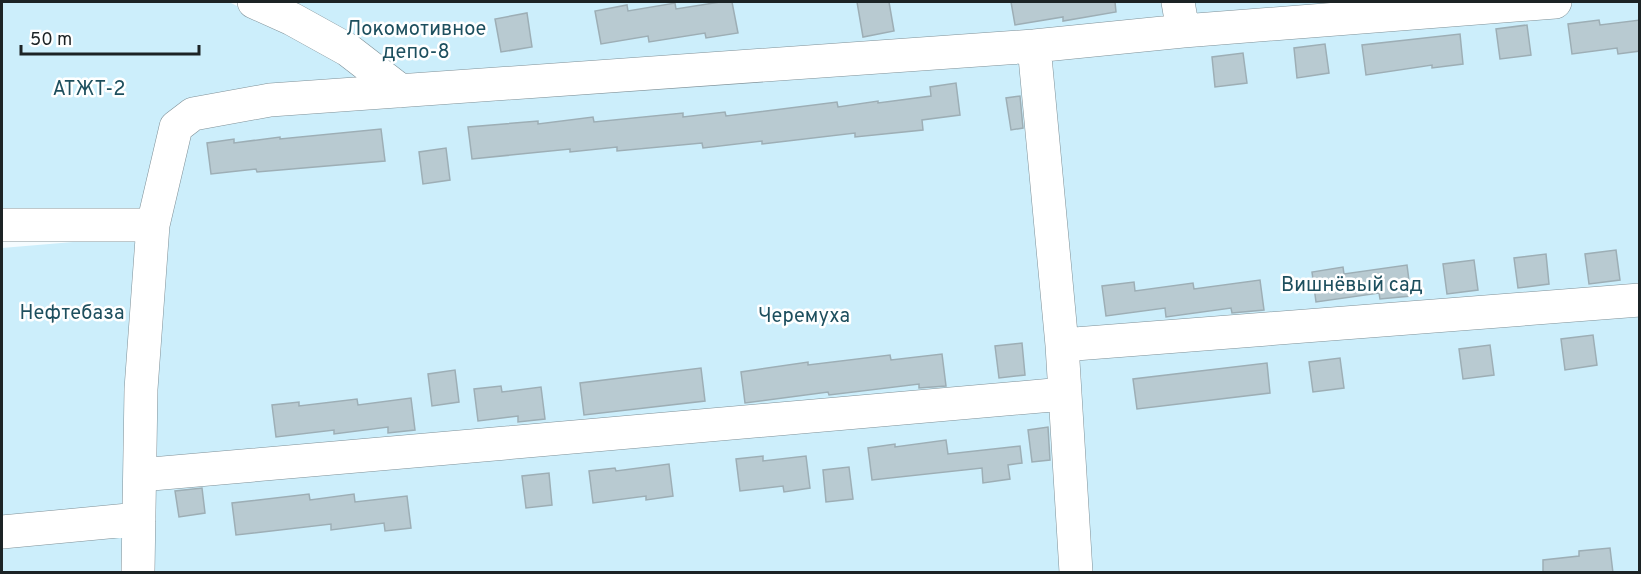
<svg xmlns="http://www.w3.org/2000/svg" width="1641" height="574" font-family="Overpass,sans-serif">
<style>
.green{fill:#cceefb}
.building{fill:#b8cad1;stroke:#9daeb5;stroke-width:1.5}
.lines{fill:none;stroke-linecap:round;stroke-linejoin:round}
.minor-casing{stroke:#7f9097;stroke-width:34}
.minor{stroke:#fff;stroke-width:33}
.labels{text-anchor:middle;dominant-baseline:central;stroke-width:5;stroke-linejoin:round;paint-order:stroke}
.park-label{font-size:20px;fill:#1d4f5e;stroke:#fff}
</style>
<rect width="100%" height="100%" fill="#f5fcff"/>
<!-- green -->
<path class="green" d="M2 2H229L386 80 186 108 151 223 2 237Z
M263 2H1178L1182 30 407 84Z
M1187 2H1639V572H1086L1039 52 1190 37Z
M1034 46 1076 572H138L153 225 193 114Z
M144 236 133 572H2V248Z"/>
<!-- building -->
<path class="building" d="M720 2H732L738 33 706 38 705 33 649 42 648 36 601 44 595 11 627 5 628 11 675 3 676 9Z
M857 2H889L894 31 863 37Z
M1011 2H1115L1116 12 1063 21V17L1015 25Z
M527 13 532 47 501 52 495 19Z
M1599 20 1600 25 1640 20V51L1618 54 1617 48 1572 54 1568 24Z
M1527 25 1531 55 1500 59 1496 29Z
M1460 34 1463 64 1432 68V65L1366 75 1362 45Z
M1325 44 1329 73 1297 78 1294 48Z
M1243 53 1247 83 1215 87 1212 57Z
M956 83 960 115 922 120 923 130 855 137V133L762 144V141L703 148 702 143 617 151V147L570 152V149L472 159 468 127 538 121V124L593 117 594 122 683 113V117L725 112 726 116 837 102 838 107 878 101V103L931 96 930 87Z
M1020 96 1023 128 1011 130 1006 98Z
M381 129 385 161 257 172 256 169 211 174 207 143 234 139V143L280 137V139Z
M446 148 450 180 423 184 419 152Z
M1616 250 1620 280 1589 284 1585 254Z
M1546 254 1549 284 1518 288 1514 258Z
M1474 260 1478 290 1447 294 1443 264Z
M1407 265 1411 296 1380 299 1379 293 1316 302 1312 272 1343 267 1344 274Z
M1260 280 1264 310 1232 313 1231 308 1166 317 1165 308 1106 316 1102 286 1134 282 1135 291 1193 283 1194 289Z
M1593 335 1597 365 1565 370 1561 339Z
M1022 343 1025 375 999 378 995 346Z
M1490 345 1494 375 1463 379 1459 349Z
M942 354 946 386 919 388V384L829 395 828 392 745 403 741 372 808 362V365L890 355 891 360Z
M1340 358 1344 388 1313 392 1309 362Z
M1267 363 1270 393 1137 409 1133 379Z
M701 368 705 401 584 415 580 383Z
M455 370 459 402 432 406 428 374Z
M501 386 502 392 541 387 545 419 518 422V416L478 421 474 389Z
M411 398 415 430 388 433V427L334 434V430L276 437 272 405 299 402V406L357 399 358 405Z
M1048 427 1050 460 1032 462 1028 430Z
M946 440 948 454 1020 446 1022 463 1008 465 1010 479 983 483 982 468 872 480 868 448 895 444V447Z
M763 456V461L806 456 810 488 784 492 783 486 740 491 736 459Z
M669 464 673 496 646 500V496L593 503 589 471 615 468 616 471Z
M849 467 853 499 826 502 823 470Z
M549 473 552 505 526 508 522 476Z
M202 488 205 513 179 517 175 491Z
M309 494 310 500 354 494 355 502 407 496 411 528 385 531 384 523 331 530V524L236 535 232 503Z
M1610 548 1613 573H1543V560L1579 556V551Z"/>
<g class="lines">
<!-- minor casing -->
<g class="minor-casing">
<path id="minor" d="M254 2 292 19 348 50 401 91
M1178 2 1183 31
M1034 46 1062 345 1076 572
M2 225H153
M1062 345 1640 300
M140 475 1064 394
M2 532 139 519
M138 572 141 389 153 225 176 127 193 114 270 100 1034 46 1183 31 1555 2"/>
</g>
<!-- minor -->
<use href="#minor" class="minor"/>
</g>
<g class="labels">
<!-- park labels -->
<g class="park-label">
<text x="416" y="30">Локомотивное<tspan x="416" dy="23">депо-8</tspan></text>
<text x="89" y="90">АТЖТ-2</text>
<text x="1352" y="286">Вишнёвый сад</text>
<text x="72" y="314">Нефтебаза</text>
<text x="804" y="317">Черемуха</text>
</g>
</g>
<!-- border -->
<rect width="1641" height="574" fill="none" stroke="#1c2325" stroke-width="6"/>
<!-- scale -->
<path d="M21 45v9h178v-9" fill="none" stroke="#1c2325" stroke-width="3"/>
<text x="30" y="45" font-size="18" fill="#1c2325" stroke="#ffffff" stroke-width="4.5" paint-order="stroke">50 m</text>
</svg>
